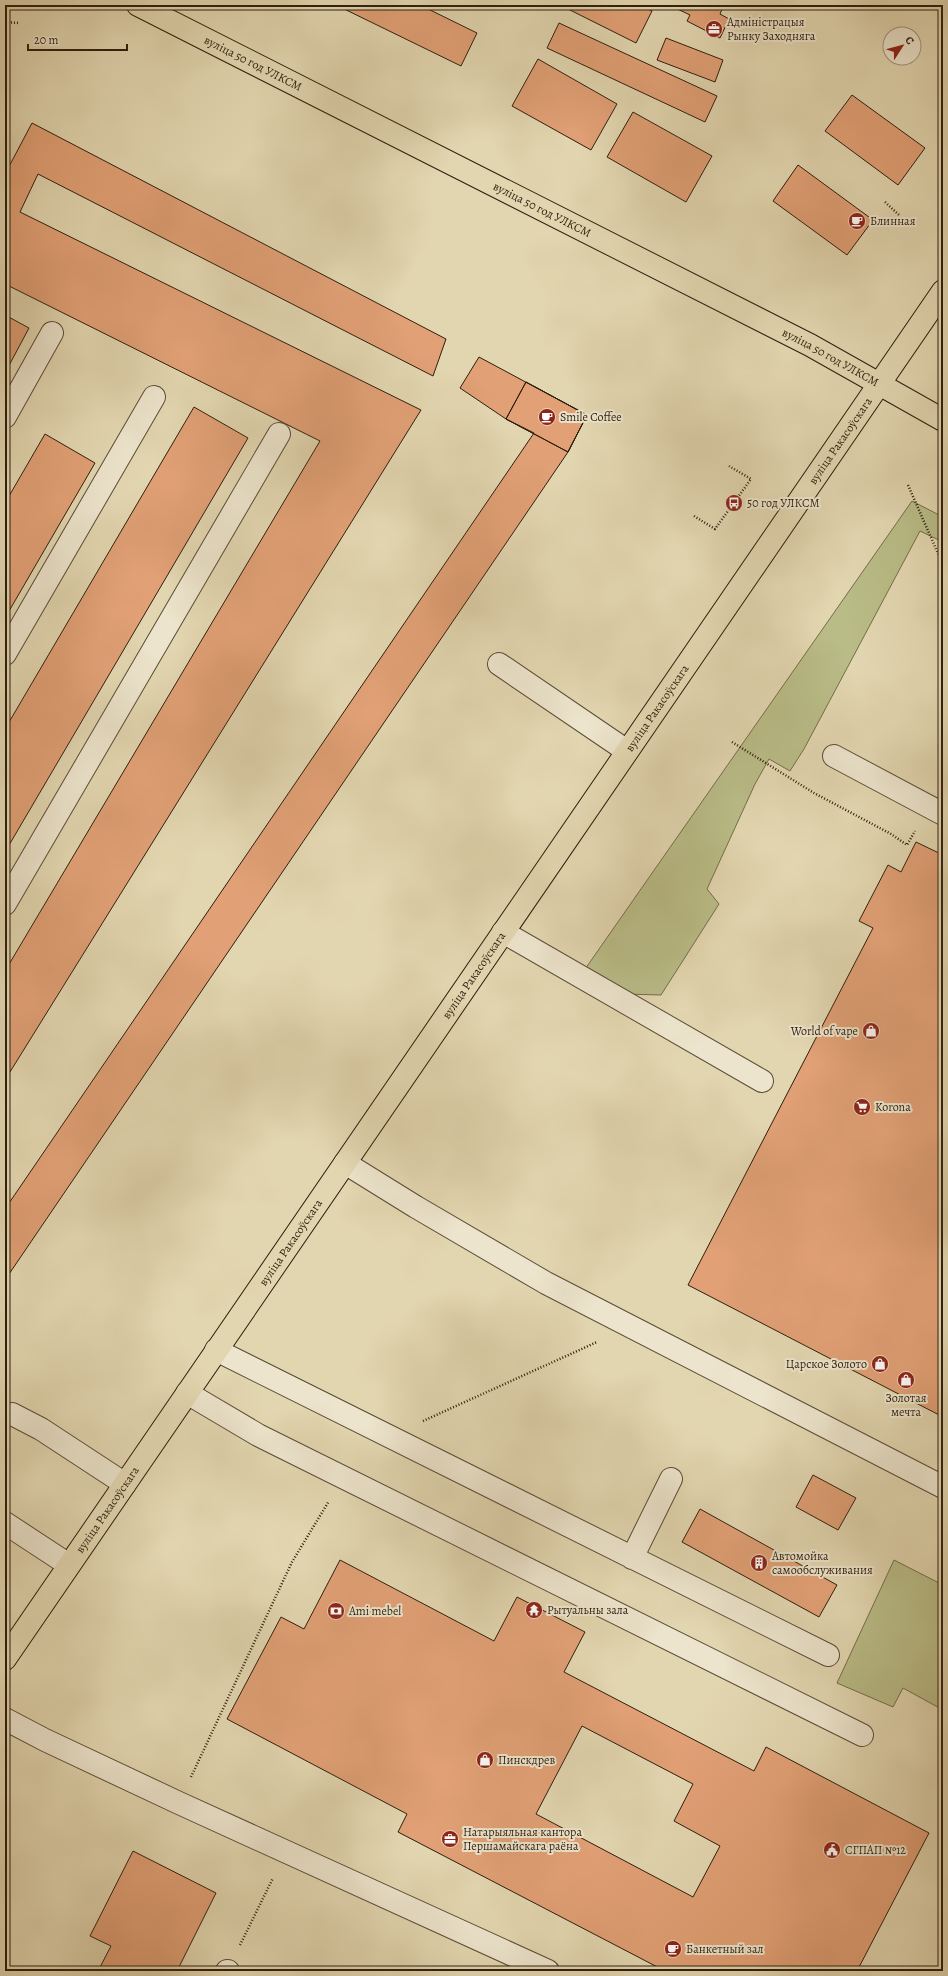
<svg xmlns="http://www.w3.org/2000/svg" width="948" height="1976" font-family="Alegreya,serif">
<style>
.green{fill:#b9bc87;stroke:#746d4a}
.building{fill:#e1a075;stroke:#2e1e0e;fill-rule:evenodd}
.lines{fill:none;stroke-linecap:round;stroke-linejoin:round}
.minor-casing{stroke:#5b4c36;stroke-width:24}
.major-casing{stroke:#2e1e0e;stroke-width:24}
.path{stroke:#2e1e0e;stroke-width:2.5;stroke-dasharray:1 2;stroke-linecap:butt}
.minor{stroke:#ece4cc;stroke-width:22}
.major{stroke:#e2d6b0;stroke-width:22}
.labels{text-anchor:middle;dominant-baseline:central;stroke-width:4;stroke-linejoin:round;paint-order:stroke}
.poi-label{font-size:12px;fill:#2e1e0e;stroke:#ece4cc;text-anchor:start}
.street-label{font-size:12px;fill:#2e1e0e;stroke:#ece4cc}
</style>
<rect width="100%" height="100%" fill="#e2d6b0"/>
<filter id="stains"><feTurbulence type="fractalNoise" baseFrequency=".005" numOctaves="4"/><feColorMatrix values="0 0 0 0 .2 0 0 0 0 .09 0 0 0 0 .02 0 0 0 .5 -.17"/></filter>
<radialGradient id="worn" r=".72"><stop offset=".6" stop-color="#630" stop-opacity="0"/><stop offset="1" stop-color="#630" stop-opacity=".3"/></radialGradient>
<!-- green -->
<path class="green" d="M912 501 943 517V542L920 531 804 749 790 771 769 759 755 784 707 889 719 904 661 995 623 994 583 972Z
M894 1560 943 1585V1710L903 1688 893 1707 837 1683Z"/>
<!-- building -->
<path class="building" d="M336 5H420L477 33 461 66Z
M560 5H640L652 11 636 43Z
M669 5H719L723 7 720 14 729 19 720 38 687 21 690 15Z
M559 23 717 96 705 122 547 48Z
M666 38 723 60 715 82 657 60Z
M538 59 617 104 591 150 512 106Z
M852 95 925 148 898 185 825 131Z
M633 112 712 156 686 202 607 157Z
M32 123 446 339 433 376 38 174 20 212 421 410 5 1080V971L320 441 5 284V174Z
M798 165 873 220 847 255 773 201Z
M5 315 29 328 5 373Z
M479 357 587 415 568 452 5 1280V1209L534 433 506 419 460 388Z
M526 382 587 415 568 452 506 419Z
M526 382 587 415 568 452 506 419Z
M194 407 248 438 5 852V729Z
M45 434 95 463 5 618V503Z
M916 842 943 855V1417L688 1285 873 928 859 921 888 865 901 872Z
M813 1475 856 1498 838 1530 796 1507Z
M700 1509 837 1585 819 1617 682 1542Z
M340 1560 494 1641 517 1597 585 1632 564 1672 754 1771 766 1747 929 1833 857 1971H665L398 1832 407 1814 227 1719 281 1617 304 1629ZM582 1726 693 1784 674 1821 720 1846 693 1897 536 1814Z
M133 1851 216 1893 177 1971H98L111 1946 90 1936Z"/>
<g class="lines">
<!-- minor casing -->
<g class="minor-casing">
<path id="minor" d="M5 417 52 333
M5 654 154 397
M499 664 627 751
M834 756 943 814
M5 904 279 434
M503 932 762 1081
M345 1163 416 1207 546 1283 943 1487
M216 1350 828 1655
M187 1393 258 1435 862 1735
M12 1414 41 1429 125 1484
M5 1523 69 1565
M632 1558 671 1479
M5 1719 45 1740 179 1803 548 1971
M227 1971H228"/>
</g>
<!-- major casing -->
<g class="major-casing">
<g id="major">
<path id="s1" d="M138 5 810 345 943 420"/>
<path id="s2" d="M5 1659 943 291"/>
</g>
</g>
<!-- path -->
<path class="path" d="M5 22 19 23
M885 202 899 215
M908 485 940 558
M694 516 715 529 751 479 729 466
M732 742 814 793 891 834 907 845 915 831
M423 1421 597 1342
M191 1777 292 1562 329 1501
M240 1945 273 1878"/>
<!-- minor -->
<use href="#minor" class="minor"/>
<!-- major -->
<use href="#major" class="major"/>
</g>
<!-- icons -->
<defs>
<g id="office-disc" transform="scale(0.9)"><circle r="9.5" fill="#8f2418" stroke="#ece4cc"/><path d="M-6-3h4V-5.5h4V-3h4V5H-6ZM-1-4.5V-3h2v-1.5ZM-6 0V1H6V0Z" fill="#fff"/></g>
<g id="cafe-disc" transform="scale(0.9)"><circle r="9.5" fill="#8f2418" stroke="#ece4cc"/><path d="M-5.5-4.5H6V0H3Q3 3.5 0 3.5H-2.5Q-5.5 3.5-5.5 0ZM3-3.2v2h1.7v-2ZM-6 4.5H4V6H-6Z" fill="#fff"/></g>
<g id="bus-disc" transform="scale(0.9)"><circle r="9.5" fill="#8f2418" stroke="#ece4cc"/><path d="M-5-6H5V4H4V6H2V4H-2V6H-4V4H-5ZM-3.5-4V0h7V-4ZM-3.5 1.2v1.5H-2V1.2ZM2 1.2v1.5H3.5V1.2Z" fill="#fff"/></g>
<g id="shop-disc" transform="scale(0.9)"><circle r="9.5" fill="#8f2418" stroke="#ece4cc"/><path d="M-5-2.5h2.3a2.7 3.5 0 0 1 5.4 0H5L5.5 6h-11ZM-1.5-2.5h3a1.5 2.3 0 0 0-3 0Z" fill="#fff"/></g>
<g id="supermarket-disc" transform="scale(0.9)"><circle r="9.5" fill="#8f2418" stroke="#ece4cc"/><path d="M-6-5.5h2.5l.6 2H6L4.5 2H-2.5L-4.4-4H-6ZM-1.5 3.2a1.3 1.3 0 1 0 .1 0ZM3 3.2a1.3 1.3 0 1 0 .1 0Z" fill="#fff"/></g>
<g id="building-disc" transform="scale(0.9)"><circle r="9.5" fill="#8f2418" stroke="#ece4cc"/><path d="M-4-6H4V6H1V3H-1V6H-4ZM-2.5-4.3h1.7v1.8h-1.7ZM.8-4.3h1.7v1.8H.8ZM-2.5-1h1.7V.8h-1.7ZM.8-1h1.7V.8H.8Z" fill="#fff"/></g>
<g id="temple-disc" transform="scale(0.9)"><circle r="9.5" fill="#8f2418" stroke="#ece4cc"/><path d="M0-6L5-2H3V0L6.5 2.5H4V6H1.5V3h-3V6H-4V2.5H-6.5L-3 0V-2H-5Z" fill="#fff"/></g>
<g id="bank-disc" transform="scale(0.9)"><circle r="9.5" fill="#8f2418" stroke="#ece4cc"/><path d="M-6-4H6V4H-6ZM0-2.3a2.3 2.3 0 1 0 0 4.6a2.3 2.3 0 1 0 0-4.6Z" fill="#fff"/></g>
<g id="civic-disc" transform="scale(0.9)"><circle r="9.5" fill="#8f2418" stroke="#ece4cc"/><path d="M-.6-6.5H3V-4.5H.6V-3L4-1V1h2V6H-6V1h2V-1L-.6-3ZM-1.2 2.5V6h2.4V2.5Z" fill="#fff"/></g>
</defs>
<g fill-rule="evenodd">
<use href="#office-disc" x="714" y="29"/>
<use href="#cafe-disc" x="857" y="221"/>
<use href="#cafe-disc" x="547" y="417"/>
<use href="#bus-disc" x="734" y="503"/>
<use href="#shop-disc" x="871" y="1031"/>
<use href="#supermarket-disc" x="862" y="1107"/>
<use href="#shop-disc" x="880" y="1364"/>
<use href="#shop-disc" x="906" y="1380"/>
<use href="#building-disc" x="759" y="1563"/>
<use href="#temple-disc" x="534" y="1610"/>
<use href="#bank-disc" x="336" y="1611"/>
<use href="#shop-disc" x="485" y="1760"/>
<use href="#office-disc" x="450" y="1839"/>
<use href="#civic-disc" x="832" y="1850"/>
<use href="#cafe-disc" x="673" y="1949"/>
</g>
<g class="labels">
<!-- poi labels -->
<g class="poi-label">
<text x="727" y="22">Адміністрацыя<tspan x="727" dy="14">Рынку Заходняга</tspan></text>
<text x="870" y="221">Блинная</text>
<text x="560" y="417">Smile Coffee</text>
<text x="747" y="503">50 год УЛКСМ</text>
<text x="858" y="1031" text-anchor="end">World of vape</text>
<text x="875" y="1107">Korona</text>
<text x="867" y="1364" text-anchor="end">Царское Золото</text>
<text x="906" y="1398" text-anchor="middle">Золотая<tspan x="906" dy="14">мечта</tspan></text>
<text x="772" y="1556">Автомойка<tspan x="772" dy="14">самообслуживания</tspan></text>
<text x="547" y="1610">Рытуальны зала</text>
<text x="349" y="1611">Ami mebel</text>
<text x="498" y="1760">Пинскдрев</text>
<text x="463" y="1832">Натарыяльная кантора<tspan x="463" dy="14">Першамайскага раёна</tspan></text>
<text x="845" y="1850">СГПАП №12</text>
<text x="686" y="1949">Банкетный зал</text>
</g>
<!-- street labels -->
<g class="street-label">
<text stroke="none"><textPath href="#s1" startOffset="129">вуліца 50 год УЛКСМ</textPath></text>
<text stroke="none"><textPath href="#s1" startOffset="453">вуліца 50 год УЛКСМ</textPath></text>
<text stroke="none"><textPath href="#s1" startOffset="777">вуліца 50 год УЛКСМ</textPath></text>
<text stroke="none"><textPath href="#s2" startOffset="1477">вуліца Ракасоўскага</textPath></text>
<text stroke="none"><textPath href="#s2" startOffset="1153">вуліца Ракасоўскага</textPath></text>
<text stroke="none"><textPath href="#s2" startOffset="829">вуліца Ракасоўскага</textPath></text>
<text stroke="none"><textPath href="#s2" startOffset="505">вуліца Ракасоўскага</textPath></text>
<text stroke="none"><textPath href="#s2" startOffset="181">вуліца Ракасоўскага</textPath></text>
</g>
</g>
<!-- margin -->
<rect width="948" height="1976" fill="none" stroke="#e2d6b0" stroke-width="20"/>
<rect x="6" y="6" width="936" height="1964" fill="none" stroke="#2e1e0e" stroke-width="2"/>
<rect x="10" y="10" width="928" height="1956" fill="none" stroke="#2e1e0e"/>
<!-- north arrow -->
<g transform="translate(902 46) rotate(54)"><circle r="19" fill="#ece4cc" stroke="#a09580"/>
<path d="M0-3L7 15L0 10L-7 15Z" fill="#8f2418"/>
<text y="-6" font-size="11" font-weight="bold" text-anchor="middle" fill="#2e1e0e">С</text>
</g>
<!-- scale -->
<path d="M28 44v6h99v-6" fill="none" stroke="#2e1e0e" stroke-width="2"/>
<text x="34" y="44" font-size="12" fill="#2e1e0e" stroke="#ece4cc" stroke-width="3" paint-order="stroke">20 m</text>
<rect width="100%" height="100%" filter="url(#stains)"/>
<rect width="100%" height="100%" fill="url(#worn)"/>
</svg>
